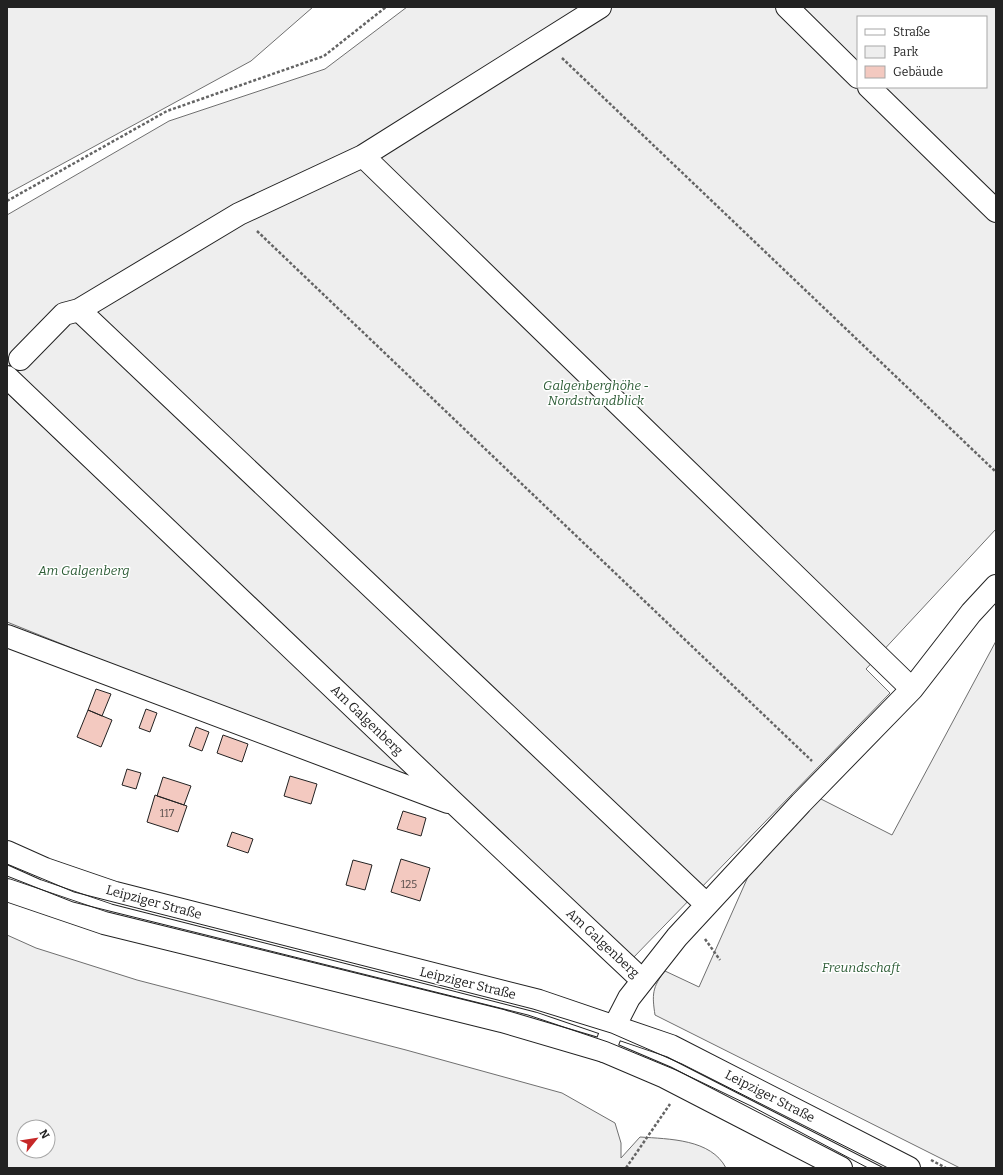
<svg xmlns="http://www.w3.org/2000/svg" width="1003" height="1175" font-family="Bitter,serif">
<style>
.green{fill:#eee;stroke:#6f6f6f;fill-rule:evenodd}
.building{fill:#f3c9c0;stroke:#222}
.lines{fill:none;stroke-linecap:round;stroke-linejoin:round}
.minor-casing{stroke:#222;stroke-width:24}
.major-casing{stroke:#222;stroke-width:24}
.path{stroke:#646464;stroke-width:2.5;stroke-dasharray:3 2;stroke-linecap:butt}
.minor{stroke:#fff;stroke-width:22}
.major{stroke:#fff;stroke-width:22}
.tram{stroke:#222;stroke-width:1}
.labels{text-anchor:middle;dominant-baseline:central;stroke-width:3;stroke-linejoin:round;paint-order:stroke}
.number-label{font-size:11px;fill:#564c4a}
.park-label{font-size:13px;font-style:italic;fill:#2f5e38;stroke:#fff}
.street-label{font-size:13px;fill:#222;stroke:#fff}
</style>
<rect width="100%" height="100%" fill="#fff"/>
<!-- green -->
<path class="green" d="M7 7H313L251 61 7 194Z
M407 7H996V529L866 669 890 693 632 959 7 365V215L169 121 325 69ZM858 17H986V87H858Z
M7 393 426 790 7 622Z
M996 641V1168H960L655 1015C652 995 652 987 665 971L699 987 751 870 819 798 892 835Z
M7 935 36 948 137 980 406 1050 562 1093 615 1123 621 1143V1158L640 1137C669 1139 711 1139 726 1168H7ZM24 1127H48V1151H24Z"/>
<!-- building -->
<path class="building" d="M96 689 111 694 102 716 88 710Z
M146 709 157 713 150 732 139 728Z
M88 710 112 720 101 747 77 737Z
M196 727 209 732 202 751 189 746Z
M223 735 248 744 242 762 217 753Z
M127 769 141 773 136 789 122 785Z
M290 776 317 784 311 804 284 796Z
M163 777 191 786 184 805 157 796Z
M155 795 187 806 178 832 147 822Z
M403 811 426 818 421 836 397 829Z
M232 832 253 839 248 853 227 846Z
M401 859 430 868 420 901 391 892Z
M353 860 372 865 365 890 346 885Z"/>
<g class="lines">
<!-- minor casing -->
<g class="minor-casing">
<path id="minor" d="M787 7 858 77
M869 87 996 211
M363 156 912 689
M79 310 706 904
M20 359 64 314 79 310 239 214 363 156 600 7
M7 377 456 805 642 980
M7 636 448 802
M604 1051 611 1033 629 998 677 937 801 803 912 689 971 613 996 586"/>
</g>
<!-- major casing -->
<g class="major-casing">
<path id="major" d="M7 852 45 869 115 893 539 1001 671 1046 909 1168
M7 890 104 923 502 1021 604 1051 665 1077 841 1168"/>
</g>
<!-- path -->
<path class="path" d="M562 58 996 472
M7 201 167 111 324 56 386 7
M257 231 812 761
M705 939 720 960
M931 1160 946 1168
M626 1168 670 1104"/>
<!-- minor -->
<use href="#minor" class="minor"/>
<!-- major -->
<use href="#major" class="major"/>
<!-- tram -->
<path class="tram" d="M7 864 74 892 533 1009 611 1033 682 1064 888 1168
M7 876 73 902 528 1015 608 1042 676 1070 751 1106 868 1168"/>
</g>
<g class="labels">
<!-- number labels -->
<g class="number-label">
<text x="167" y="813">117</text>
<text x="409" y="884">125</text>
</g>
<!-- park labels -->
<g class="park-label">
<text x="596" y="385">Galgenberghöhe -<tspan x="596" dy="15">Nordstrandblick</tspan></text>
<text x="84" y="570">Am Galgenberg</text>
<text x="861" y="967">Freundschaft</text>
</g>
<!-- street labels -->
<g class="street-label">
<text transform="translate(367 720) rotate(44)">Am Galgenberg</text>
<text transform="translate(154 902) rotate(15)">Leipziger Straße</text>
<text transform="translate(603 943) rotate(43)">Am Galgenberg</text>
<text transform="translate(468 983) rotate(14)">Leipziger Straße</text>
<text transform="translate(770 1096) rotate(27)">Leipziger Straße</text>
</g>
</g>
<!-- border -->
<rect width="1003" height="1175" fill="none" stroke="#222222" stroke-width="16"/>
<!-- legend -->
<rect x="857" y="16" width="130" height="72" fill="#ffffff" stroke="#a7a7a7"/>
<rect x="865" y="29" width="20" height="6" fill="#ffffff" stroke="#a7a7a7"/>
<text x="893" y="36" font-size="12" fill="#222222">Straße</text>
<rect x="865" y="46" width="20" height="12" fill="#eeeeee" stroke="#a7a7a7"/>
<text x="893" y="56" font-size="12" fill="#222222">Park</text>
<rect x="865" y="66" width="20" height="12" fill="#f3c9c0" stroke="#a7a7a7"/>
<text x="893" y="76" font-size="12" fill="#222222">Gebäude</text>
<!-- north arrow -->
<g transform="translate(36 1139) rotate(60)"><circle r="19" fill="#ffffff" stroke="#a7a7a7"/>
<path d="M0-3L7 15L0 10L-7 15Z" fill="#c62828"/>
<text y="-6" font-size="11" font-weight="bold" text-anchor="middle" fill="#222222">N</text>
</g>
</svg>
